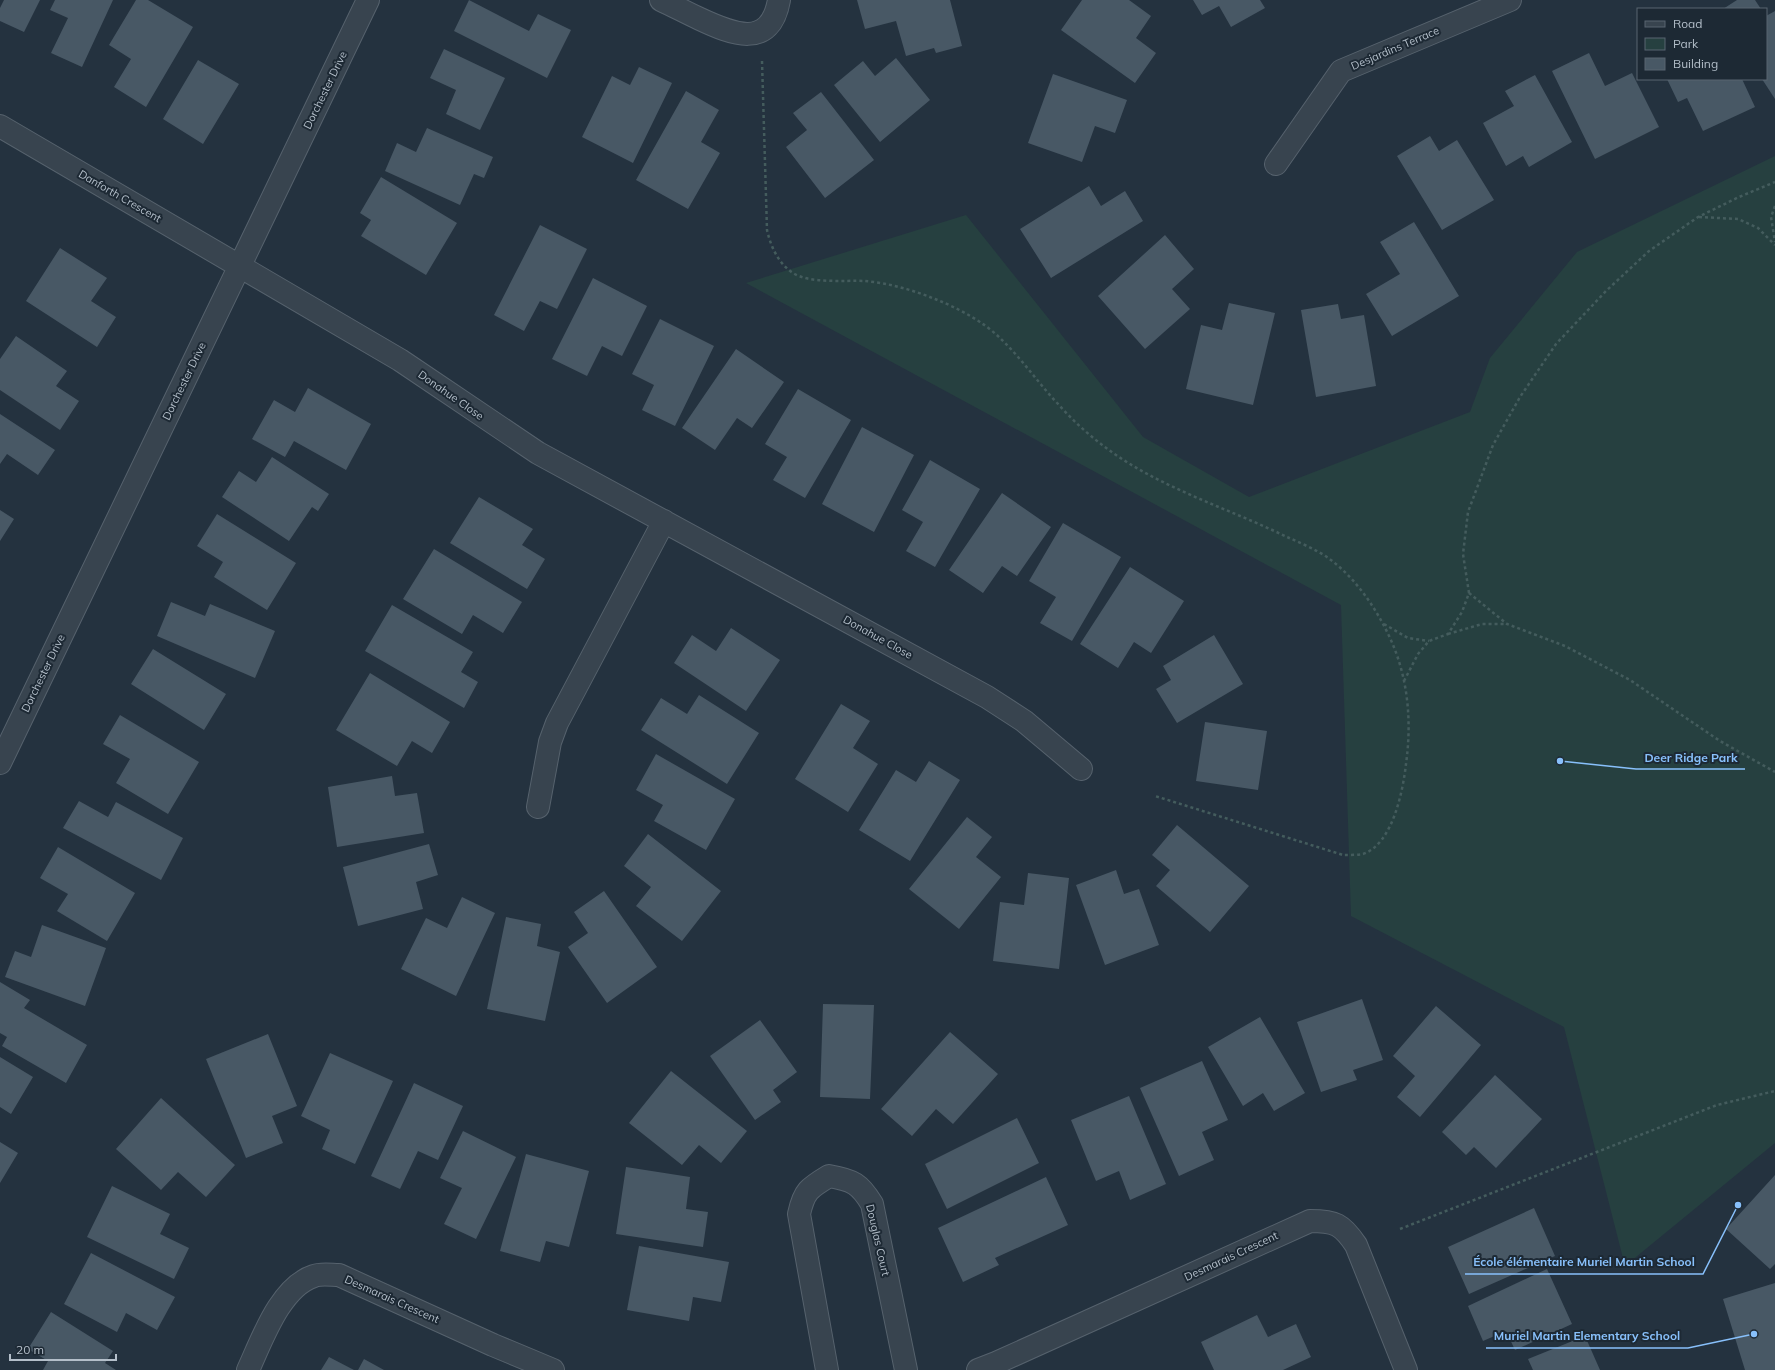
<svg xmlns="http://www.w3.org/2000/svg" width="1775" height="1370" font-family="Mulish,sans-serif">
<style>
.green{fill:#264040}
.building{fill:#485865}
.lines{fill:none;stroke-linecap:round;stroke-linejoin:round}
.minor-casing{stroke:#56626d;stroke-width:24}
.path{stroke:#445c5d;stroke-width:2.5;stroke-dasharray:3 3;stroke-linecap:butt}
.minor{stroke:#38444f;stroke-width:22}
.labels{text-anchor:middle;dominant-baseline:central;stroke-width:4;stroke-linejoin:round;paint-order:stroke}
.street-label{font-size:11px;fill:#b4bfca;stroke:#1d2934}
.leader{fill:none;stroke:#88c0fb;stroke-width:1.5}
.callout-dot{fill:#88c0fb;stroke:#1d2934;stroke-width:1.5}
.callout-label{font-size:12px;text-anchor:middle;font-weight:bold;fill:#88c0fb;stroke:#1d2934;stroke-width:4;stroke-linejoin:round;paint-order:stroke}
</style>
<rect width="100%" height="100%" fill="#24323f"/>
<!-- green -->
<path class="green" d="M1775 156V1143L1625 1266 1564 1027 1351 916 1341 605 746 283 966 215 1143 437 1249 497 1470 412 1490 358 1577 252Z"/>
<!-- building -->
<path class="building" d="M4 0H40L24 32 0 21V8Z
M55 0H113L82 67 51 53 68 18 50 10Z
M136 0H148L193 27 146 107 114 87 131 59 109 45Z
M469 0 529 31 538 14 571 30 547 78 454 31Z
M857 0H950L962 46 936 53 934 48 906 56 896 21 865 29Z
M1082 0H1129L1151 16 1136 38 1156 53 1135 83 1061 30Z
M1193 0H1260L1265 8 1231 27 1219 6 1202 15Z
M1737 0H1755L1761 9H1723Z
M1775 11V99L1762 79H1766V16Z
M444 49 505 78 480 130 446 114 456 90 430 78Z
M1589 53 1605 86 1632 73 1659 127 1595 159 1552 71Z
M896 58 930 100 880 142 834 85 863 61 875 76Z
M198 60 239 84 203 144 163 119Z
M639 67 672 83 633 163 582 137 612 76 630 85Z
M1053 74 1127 100 1115 133 1095 126 1082 162 1028 143Z
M1535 75 1572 142 1529 167 1523 156 1506 166 1483 123 1514 106 1505 91Z
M1667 79H1742L1755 107 1703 131 1687 98 1678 102Z
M686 91 719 110 701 142 720 153 688 209 636 180Z
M821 92 874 160 825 198 786 147 807 130 793 113Z
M427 128 493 157 484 178 474 174 460 205 385 171 397 143 416 152Z
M1430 136 1439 151 1457 140 1494 200 1442 230 1397 156Z
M381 177 457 223 426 275 361 236 371 220 360 213Z
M1089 186 1101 206 1125 191 1143 221 1051 278 1020 229Z
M1414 222 1459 296 1392 336 1366 294 1400 274 1380 242Z
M540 225 587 249 557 309 540 301 524 331 494 315Z
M1165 235 1194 269 1172 289 1190 309 1145 349 1098 296Z
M60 248 107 278 91 301 116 317 97 347 26 301Z
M593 278 647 306 622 356 602 346 587 376 552 359Z
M1229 303 1275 313 1253 405 1186 389 1201 325 1222 330Z
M1338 304 1341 319 1364 315 1376 386 1316 397 1301 310Z
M660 319 714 346 675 426 642 410 654 385 632 374Z
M16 336 67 371 56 386 79 401 60 430 0 390V359Z
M736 349 784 382 752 428 737 418 715 450 682 428Z
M308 388 371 424 346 470 294 441 285 457 252 439 274 400 295 412Z
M798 389 851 420 805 498 773 480 787 457 765 444Z
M0 414 55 450 38 475 7 454 0 464Z
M862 427 914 455 874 532 822 504Z
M272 457 329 494 318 511 312 507 289 541 222 497 239 471 256 482Z
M930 460 980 489 935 567 906 551 923 522 902 510Z
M1002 493 1051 527 1017 576 1002 566 983 593 949 570Z
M479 497 533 529 522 545 545 559 527 589 450 543Z
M0 510 14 519 0 541Z
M217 514 296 563 267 610 214 577 223 562 197 546Z
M1063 523 1121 557 1072 641 1040 623 1056 597 1029 581Z
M434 549 522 602 503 633 473 615 462 634 403 599Z
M1130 567 1184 601 1151 653 1134 642 1118 668 1080 644Z
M171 602 205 616 210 604 275 631 255 678 157 636Z
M392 605 473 652 461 672 478 682 464 708 365 651Z
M731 628 780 660 746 711 674 663 692 635 716 651Z
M1214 635 1243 684 1177 723 1156 689 1171 680 1163 666Z
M153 649 226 694 204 730 131 684Z
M370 673 450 722 432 753 412 741 397 766 336 730Z
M699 695 759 733 727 784 641 730 661 698 687 714Z
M841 704 870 721 853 748 878 764 848 812 795 779Z
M120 715 199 762 168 814 116 783 130 759 103 744Z
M1205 722 1267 731 1258 790 1196 781Z
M656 754 735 799 706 850 654 821 663 805 636 790Z
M929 761 960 780 910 861 859 830 896 770 916 782Z
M392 776 395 796 417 793 424 833 337 847 328 787Z
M79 801 108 817 116 802 183 838 161 880 63 828Z
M967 817 992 837 976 857 1001 877 959 929 909 889Z
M1177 825 1249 886 1210 932 1156 886 1170 870 1152 855Z
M648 834 721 891 682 941 636 906 651 887 624 866Z
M429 844 438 875 416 882 423 909 358 926 343 867Z
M58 847 135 893 107 941 57 911 68 894 40 878Z
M1116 870 1124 894 1139 889 1159 945 1105 965 1076 885Z
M1028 873 1069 878 1059 969 993 961 1000 902 1024 905Z
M604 891 657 967 607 1003 568 947 588 933 574 912Z
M462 897 495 913 456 996 401 969 426 918 447 928Z
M506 917 541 924 537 946 560 952 545 1021 487 1009Z
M42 925 106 948 85 1006 5 977 15 951 31 957Z
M0 982 30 1000 24 1008 87 1045 66 1083 2 1046 7 1037 0 1033Z
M1362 999 1383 1060 1353 1070 1357 1080 1321 1092 1297 1022Z
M823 1004 874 1005 870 1099 820 1097Z
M1436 1006 1481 1045 1420 1117 1397 1097 1415 1076 1393 1056Z
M1260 1017 1305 1093 1274 1111 1263 1093 1243 1106 1208 1047Z
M760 1020 797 1072 773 1090 781 1102 755 1120 710 1056Z
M950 1032 998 1074 953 1124 936 1109 912 1136 881 1109Z
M268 1034 297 1106 272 1116 283 1143 246 1158 206 1059Z
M330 1053 393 1081 355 1164 322 1149 330 1130 301 1116Z
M0 1057 33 1077 11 1114 0 1107Z
M1202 1061 1228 1120 1202 1132 1214 1160 1179 1176 1140 1088Z
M671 1071 747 1131 721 1163 699 1145 682 1165 629 1123Z
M1495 1075 1542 1119 1496 1168 1474 1147 1466 1155 1442 1132Z
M414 1083 463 1106 438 1160 418 1151 400 1189 371 1176Z
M1129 1096 1166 1184 1130 1200 1119 1171 1096 1181 1071 1120Z
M161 1098 235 1165 206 1197 178 1172 161 1190 116 1149Z
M1017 1118 1039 1163 947 1209 925 1164Z
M463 1131 516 1157 476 1239 444 1224 462 1188 440 1178Z
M0 1142 18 1153 0 1183Z
M526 1154 589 1171 569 1247 546 1241 540 1262 500 1251Z
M626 1167 690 1177 686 1209 708 1212 703 1247 616 1234Z
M1775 1175V1264L1770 1269 1726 1229Z
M1046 1177 1068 1225 995 1258 999 1265 963 1282 938 1228Z
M112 1186 170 1214 160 1234 189 1248 174 1279 87 1237Z
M1534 1208 1555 1256 1469 1294 1448 1247Z
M639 1246 729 1262 721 1302 693 1297 689 1321 627 1310Z
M91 1253 175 1297 157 1330 126 1313 117 1332 64 1304Z
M1547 1269 1572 1324 1515 1350 1506 1331 1483 1341 1468 1306Z
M1775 1283V1370H1745L1723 1299Z
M51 1312 113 1351 105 1363 116 1370H43L48 1361 28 1349Z
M1257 1315 1268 1337 1296 1324 1311 1357 1283 1370H1214L1201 1342Z
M1585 1336 1600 1370H1533L1528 1359Z
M329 1357 354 1370H321Z
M364 1359 384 1370H358Z"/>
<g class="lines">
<!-- minor casing -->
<g class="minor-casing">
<path id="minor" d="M661 0C674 6 687 13 700 19 732 34 770 50 779 0
M0 126 400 360 538 453 987 697 1024 721 1081 769
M1276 164 1341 71 1510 0
M0 763 368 0
M538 807 550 742 557 723 664 521
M248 1370C262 1340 280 1287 314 1276 321 1273 332 1275 339 1275L493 1345 553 1370
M827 1370 799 1214C804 1191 809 1188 829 1176 853 1180 860 1184 872 1204L906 1370
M978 1370 996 1363 1310 1221C1335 1221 1342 1224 1356 1245L1406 1370"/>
</g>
<!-- path -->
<path class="path" d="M762 61 767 230C771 247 778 263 793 273 810 284 845 280 865 281 888 283 913 290 935 299 958 308 984 322 1001 339 1022 359 1039 384 1059 405 1074 422 1091 437 1109 450 1161 488 1227 508 1285 536 1300 543 1318 550 1331 560 1357 580 1376 608 1390 638 1408 677 1412 721 1406 764 1403 790 1393 844 1363 854 1357 855 1349 855 1343 855L1155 796
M1775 206 1771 217 1775 242
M1699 217 1738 219 1758 228 1775 245
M1469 593 1507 624 1565 646 1630 680 1720 741 1775 772
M1384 624 1408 638 1429 641
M1448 634 1482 624H1506
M1404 681 1418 654 1429 641 1448 634 1462 612 1469 593 1463 554 1468 512 1493 445 1520 397 1556 344 1606 291 1649 251 1698 217 1739 197 1775 182
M1400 1229 1717 1105 1775 1091"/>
<!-- minor -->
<use href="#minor" class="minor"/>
</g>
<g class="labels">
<!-- street labels -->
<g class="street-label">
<text transform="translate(1395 48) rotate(-23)">Desjardins Terrace</text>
<text transform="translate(325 90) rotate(-64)">Dorchester Drive</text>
<text transform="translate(120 196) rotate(30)">Danforth Crescent</text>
<text transform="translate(184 381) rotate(-64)">Dorchester Drive</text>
<text transform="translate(451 395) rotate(35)">Donahue Close</text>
<text transform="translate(878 637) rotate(29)">Donahue Close</text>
<text transform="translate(43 673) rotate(-64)">Dorchester Drive</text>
<text transform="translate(878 1240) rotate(77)">Douglas Court</text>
<text transform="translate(1231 1256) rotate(-25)">Desmarais Crescent</text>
<text transform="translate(392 1299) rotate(24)">Desmarais Crescent</text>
</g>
</g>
<!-- callouts -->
<path class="leader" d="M1560 761L1636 769H1745M1738 1205L1703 1274H1465M1754 1334L1688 1348H1486"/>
<g class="callout-dot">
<circle cx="1560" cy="761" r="4"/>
<circle cx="1738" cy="1205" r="4"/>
<circle cx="1754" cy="1334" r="4"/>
</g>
<g class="callout-label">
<text x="1691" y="762">Deer Ridge Park</text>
<text x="1584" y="1266">École élémentaire Muriel Martin School</text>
<text x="1587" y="1340">Muriel Martin Elementary School</text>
</g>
<!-- legend -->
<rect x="1637" y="8" width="130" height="72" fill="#1d2934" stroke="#596570"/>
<rect x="1645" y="21" width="20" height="6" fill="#38444f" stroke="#596570"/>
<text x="1673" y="28" font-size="12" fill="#b4bfca">Road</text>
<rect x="1645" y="38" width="20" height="12" fill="#264040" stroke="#596570"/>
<text x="1673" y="48" font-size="12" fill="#b4bfca">Park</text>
<rect x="1645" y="58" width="20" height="12" fill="#485865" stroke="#596570"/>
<text x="1673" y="68" font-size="12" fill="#b4bfca">Building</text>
<!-- scale -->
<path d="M10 1354v6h106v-6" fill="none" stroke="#b4bfca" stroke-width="2"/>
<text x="16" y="1354" font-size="12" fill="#b4bfca" stroke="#1d2934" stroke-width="3" paint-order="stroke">20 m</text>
</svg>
